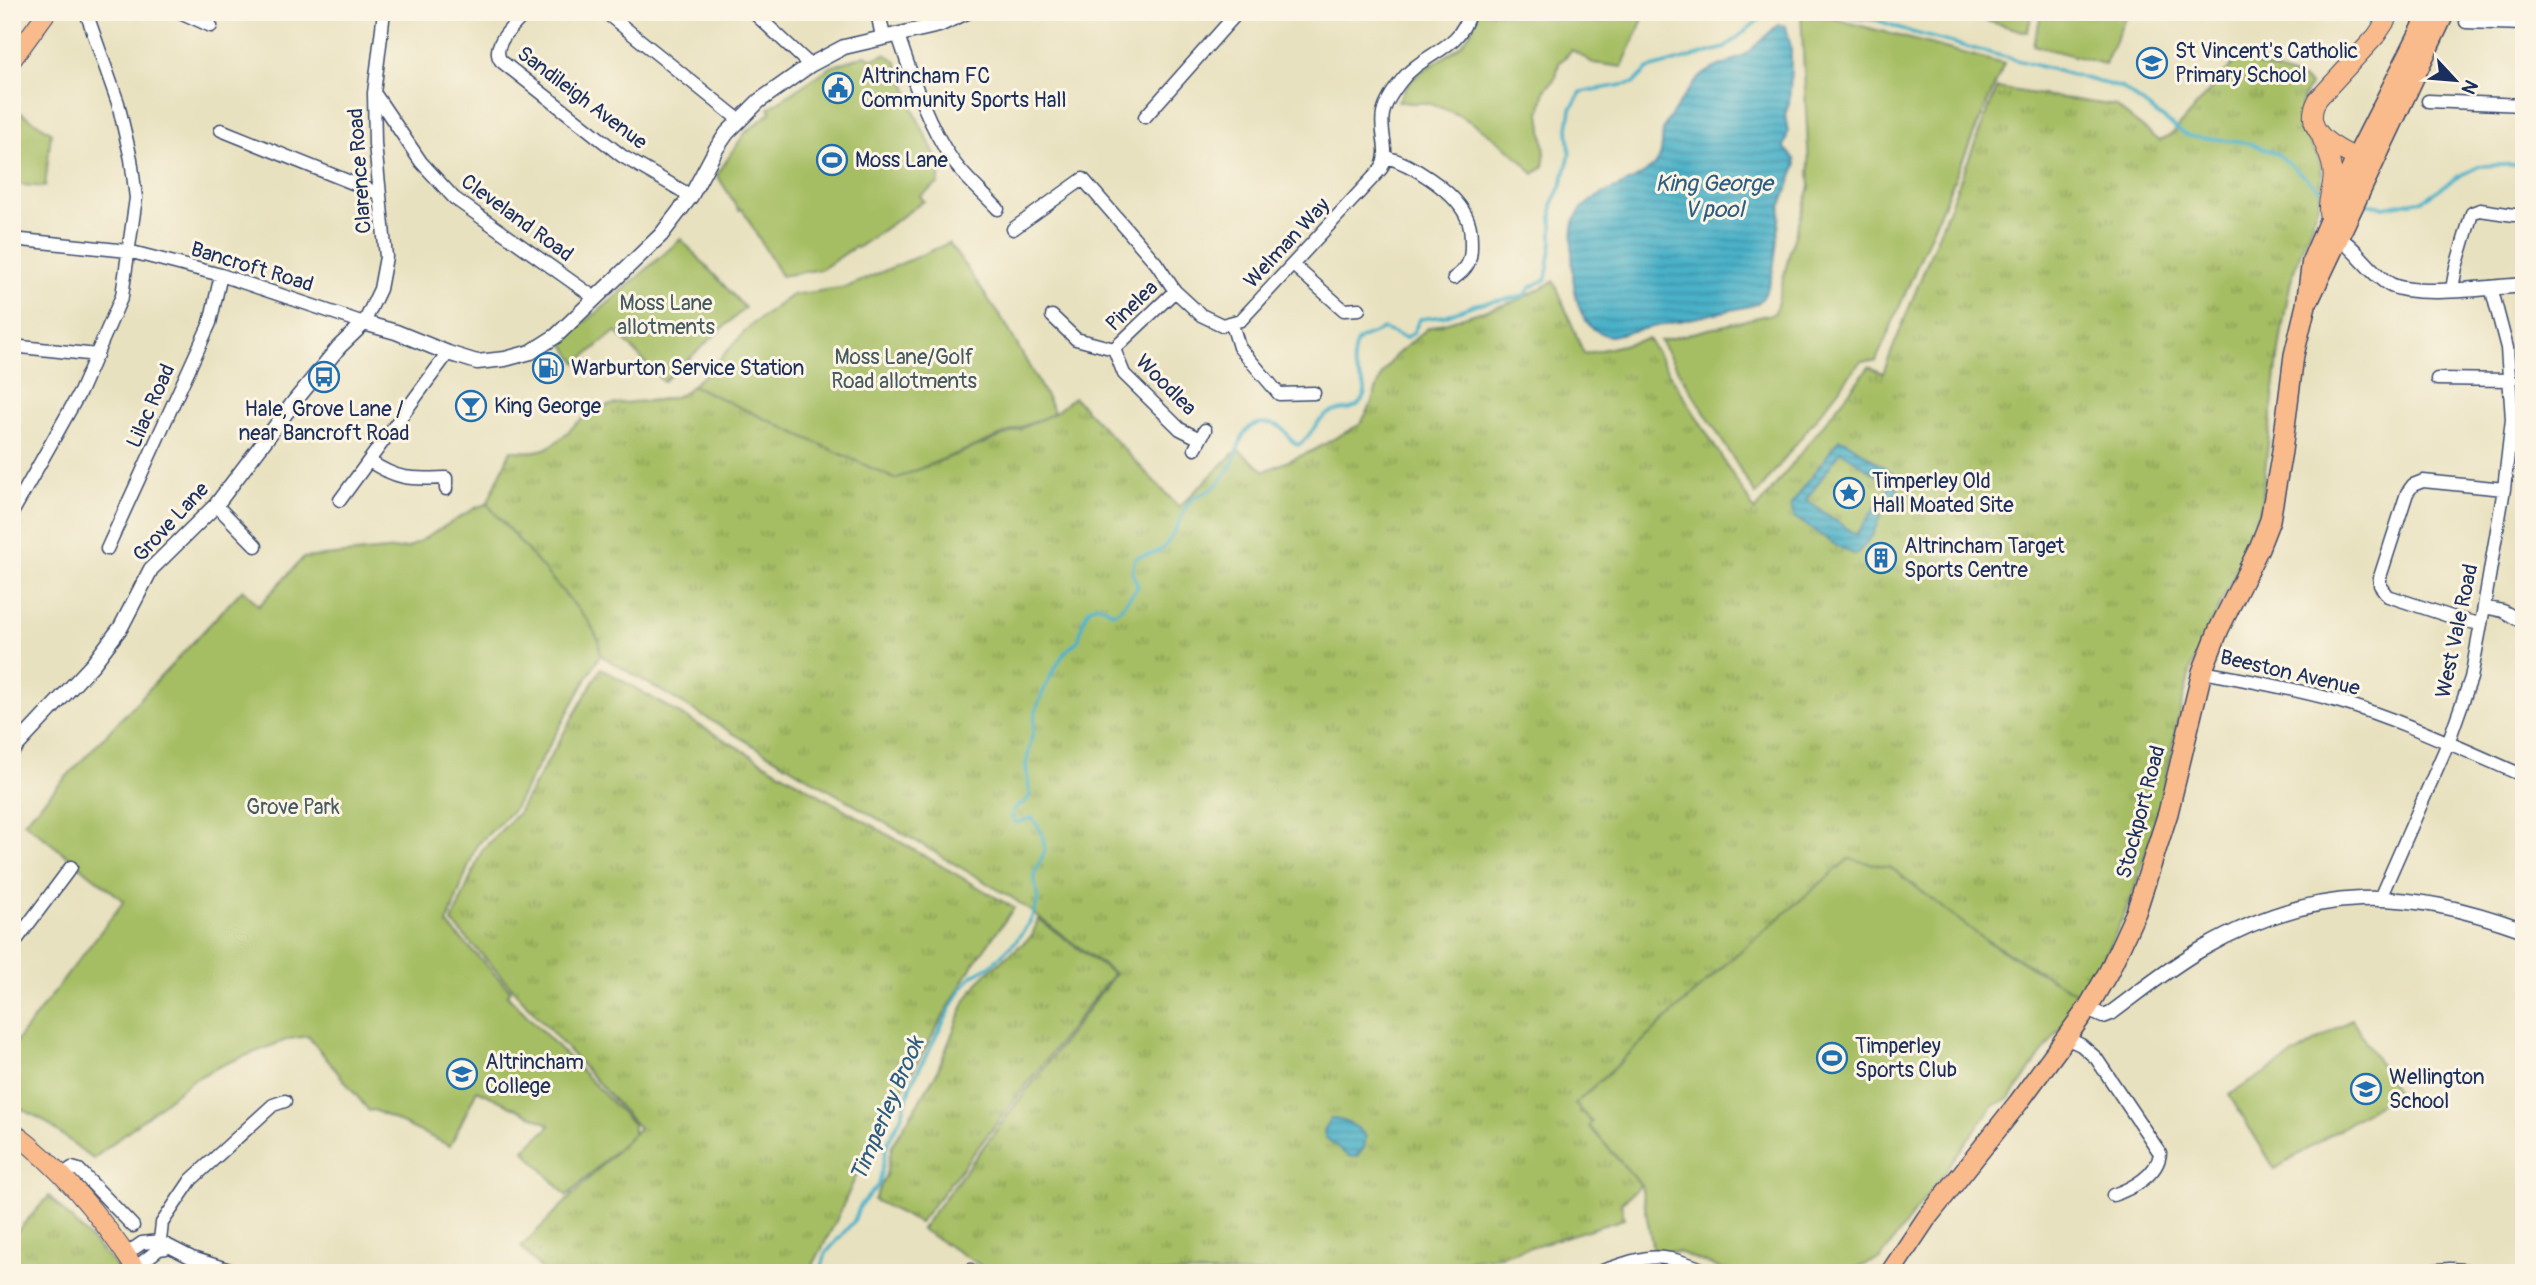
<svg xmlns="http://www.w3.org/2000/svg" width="2536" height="1285" font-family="Pangolin,sans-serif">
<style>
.grass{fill:url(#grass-tufts);stroke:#607660;stroke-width:2}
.green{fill:#a6be63;stroke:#607660;stroke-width:2}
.water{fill:url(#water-rules);stroke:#327093;stroke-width:2;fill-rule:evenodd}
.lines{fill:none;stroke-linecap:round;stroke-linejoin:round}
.stream{stroke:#49b1c8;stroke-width:3.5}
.minor-casing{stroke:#3a4a6d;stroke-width:15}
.tertiary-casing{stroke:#3a4a6d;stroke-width:17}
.primary-casing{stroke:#3a4a6d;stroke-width:20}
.trunk-casing{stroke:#3a4a6d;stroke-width:22}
.minor{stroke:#fff;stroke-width:12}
.tertiary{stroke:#fff;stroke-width:14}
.primary{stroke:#fabb8c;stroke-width:18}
.trunk{stroke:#fabb8c;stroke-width:19}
.labels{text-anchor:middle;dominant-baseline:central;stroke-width:6;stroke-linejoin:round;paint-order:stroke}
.poi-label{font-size:21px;fill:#1b2f5e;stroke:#fcf5e5;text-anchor:start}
.street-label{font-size:21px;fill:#1b2f5e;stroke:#fcf5e5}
.park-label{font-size:21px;fill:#455a60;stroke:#fcf5e5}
.water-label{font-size:23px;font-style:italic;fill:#2b5c83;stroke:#fcf5e5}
</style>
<defs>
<pattern id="grass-tufts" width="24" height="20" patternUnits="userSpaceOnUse" patternTransform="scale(1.75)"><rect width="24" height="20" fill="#a6be63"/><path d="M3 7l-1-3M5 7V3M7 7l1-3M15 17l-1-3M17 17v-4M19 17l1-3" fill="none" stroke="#869b55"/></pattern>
<pattern id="water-rules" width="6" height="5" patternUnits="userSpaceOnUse" patternTransform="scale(1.75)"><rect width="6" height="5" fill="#49b1c8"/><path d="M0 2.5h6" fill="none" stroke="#3c90a6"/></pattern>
</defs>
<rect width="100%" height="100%" fill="#fcf5e5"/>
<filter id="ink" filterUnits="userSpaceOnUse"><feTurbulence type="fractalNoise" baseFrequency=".0143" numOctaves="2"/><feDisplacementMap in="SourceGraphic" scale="14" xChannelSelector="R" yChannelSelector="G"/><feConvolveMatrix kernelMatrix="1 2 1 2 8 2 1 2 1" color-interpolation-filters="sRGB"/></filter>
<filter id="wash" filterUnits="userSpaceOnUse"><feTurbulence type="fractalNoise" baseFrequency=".00686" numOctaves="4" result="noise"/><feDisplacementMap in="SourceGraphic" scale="28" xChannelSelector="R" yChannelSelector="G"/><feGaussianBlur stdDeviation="1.57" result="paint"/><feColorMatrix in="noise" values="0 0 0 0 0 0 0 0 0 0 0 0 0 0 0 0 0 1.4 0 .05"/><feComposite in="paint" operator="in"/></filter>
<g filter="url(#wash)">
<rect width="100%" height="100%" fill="#e8e1bf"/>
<!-- grass -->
<path class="grass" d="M2238 58 2304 80 2310 85C2281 135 2324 141 2322 179 2320 216 2298 250 2290 285 2275 360 2270 437 2260 512L2255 530 2192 665 2177 723 2159 812 2132 897 2094 981 2083 997 1849 859 1729 961 1575 1104 1592 1123 1589 1126 1641 1185 1621 1203 1624 1219 1501 1256 1471 1260 1455 1273H993L921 1229 1115 974 1014 899 600 655 599 641 589 622 487 504 511 450C565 460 562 421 604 407 626 399 659 404 680 395 684 394 689 388 692 385L895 479 1015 431 1053 414 1074 397 1179 507 1234 453 1240 451 1265 471 1312 451 1360 424 1369 409 1382 375 1395 356 1428 328 1519 300 1554 281 1584 354 1648 339 1755 511 1869 367 1883 373 1997 88 2115 106 2160 141 2172 134Z
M601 668 1014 908 972 966 869 1147 836 1221 809 1273H545L521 1247 639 1128 452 922 482 850 518 813Z
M1038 919 1113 974 919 1223 874 1200 886 1175 892 1145 936 1074 966 1000 983 976 1032 936Z
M49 1196 120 1270 122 1273H12V1237Z"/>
<!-- green -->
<path class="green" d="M1478 12H1646L1622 67 1593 63 1572 50 1559 63 1556 77 1545 90 1540 113 1545 153 1543 167 1534 174C1508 145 1469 115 1430 104 1420 101 1412 105 1398 101 1403 93 1407 84 1414 78 1441 55 1469 52 1478 12Z
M1801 12H1809L2004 64 1876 361H1861L1756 495 1660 341 1775 313 1790 251 1810 187Z
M1954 12H2033L2027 32Z
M2042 12H2128L2105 64 2033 45Z
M885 54 896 61 909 93 906 95 943 171 940 173 938 184 920 196 924 201 857 248 855 247 822 269 781 276 742 209 739 210 717 175 745 133 771 112 769 108 831 67 865 55 873 59Z
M12 107 51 132 45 187 12 184Z
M681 239 745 308 663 382 616 331 577 363 561 340 598 312Z
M949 243 1005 323 1053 409V414L895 479 692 385 710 370 750 326 792 295 847 287Z
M487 504 589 622 599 641 600 655 513 810 476 846 447 924 510 990 507 995 633 1124V1134L567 1196 524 1150 550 1126 549 1124 477 1090 450 1146 374 1110 369 1111 308 1036 289 1039 222 1065 191 1081 93 1159 43 1120 12 1104V1047L124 901 24 822 243 589 259 606 303 558 408 548 477 507Z
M1849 859 1890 867 1989 943 2083 997 2010 1098 1993 1106 1880 1259 1859 1267 1854 1273H1731L1678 1252 1653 1250 1641 1185 1589 1126 1592 1122 1575 1104 1729 961Z
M2352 1019 2397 1093 2275 1169 2229 1095Z"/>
<!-- water -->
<path class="water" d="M1778 25 1786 26 1791 47V75L1789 103 1785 115 1788 132 1784 147 1795 159 1796 165C1792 180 1785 193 1781 207 1776 230 1778 294 1754 305L1611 336C1572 331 1572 275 1572 246 1573 236 1571 225 1577 215 1594 189 1631 188 1653 166 1664 156 1661 145 1663 131 1664 125 1669 118 1673 113 1681 100 1694 80 1707 72 1717 65 1730 63 1741 57 1755 48 1765 35 1778 25Z
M1839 439 1846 441 1898 477V489L1882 512 1872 536 1856 555 1837 546 1794 517 1791 505ZM1841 451 1891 485 1856 535 1806 500Z
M1330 1119C1344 1119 1358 1126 1366 1137L1364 1148 1356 1157 1348 1156 1325 1137 1324 1131Z"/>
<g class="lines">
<!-- stream -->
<path class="stream" d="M1847 12 1854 18 1877 20 1911 32 2122 88 2187 136 2249 143 2277 154 2320 190
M2367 203 2383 207 2423 200 2459 176 2480 166 2524 164
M820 1273 826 1253 854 1221 860 1206 879 1184 887 1144 902 1115 911 1084 960 991 973 975 990 966 1016 941 1031 920 1038 900 1034 875 1045 851 1042 833 1032 818 1016 823 1011 816 1014 809 1026 801 1030 796 1026 765 1034 727C1032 708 1053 671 1063 655 1067 648 1075 645 1079 639 1083 620 1087 592 1113 613L1118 611 1138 587 1132 572 1135 558C1144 555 1157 555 1164 547 1174 538 1180 516 1188 504 1194 495 1201 495 1210 490 1217 486 1227 473 1231 466 1241 452 1237 423 1265 423 1290 424 1285 440 1298 445 1311 438 1314 422 1328 414 1341 406 1356 415 1364 396 1370 381 1349 375 1354 351 1355 347 1355 344 1358 341 1364 335 1375 334 1383 329L1406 338 1413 333 1420 319 1445 316 1476 304 1520 297 1526 294 1530 288 1546 279 1552 242V205L1561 187 1570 154 1568 128 1571 109 1581 92 1634 83 1648 69 1725 48 1768 12"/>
</g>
</g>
<g filter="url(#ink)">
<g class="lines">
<!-- minor casing -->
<g class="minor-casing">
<path id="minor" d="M180 12 211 26
M526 12C516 24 489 45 501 61L622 156 691 196
M605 12 738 119
M753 12 810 65
M2370 12 2386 22
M2466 22 2524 24
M898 35C912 77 927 124 953 161 966 179 983 193 998 209
M375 94 421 162 454 198 595 298
M2428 101 2524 105
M1145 117 1238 12
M221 130 380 194
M1386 157C1412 164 1452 190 1465 214 1471 224 1471 235 1471 246 1471 262 1467 269 1454 278
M1013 229 1083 179 1156 263 1175 291 1201 315 1222 325 1241 320 1381 169C1391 150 1379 133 1383 114 1385 103 1394 90 1401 81 1422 53 1462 49 1469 12
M12 239 128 251 221 275 364 323 380 289 386 257 375 144 374 93 384 12
M1293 265 1344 310 1359 309
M2452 289 2456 267 2472 213 2480 210 2514 215
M1052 316 1076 339 1114 349
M1232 324 1239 347 1279 394 1314 393
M12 346 97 355
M1114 349 1124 374 1180 429 1200 439
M1114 349 1175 291
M2437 379 2511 380
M1195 449 1205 430
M369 461C400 481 411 479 446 478V489
M340 500 448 353
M216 505 256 546
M12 513 80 392 122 296 136 198 131 159 118 103 86 12
M107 549 210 323 221 275
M2484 607 2503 611 2524 623
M2481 624 2461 620 2388 596 2380 585V577L2407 493 2413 485 2423 481 2504 489
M2202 672C2246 680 2291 688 2334 700 2399 719 2462 749 2524 776
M2380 898 2448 743 2471 678 2481 624 2504 489 2512 419 2507 348 2491 287
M12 946 71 867
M2066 1038 2081 1045 2096 1058 2160 1153C2158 1175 2131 1189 2113 1195
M62 1175 72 1168 79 1170 133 1226
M159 1249 162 1223 191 1180 273 1105 285 1101
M126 1254 142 1243 159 1241 192 1258 239 1273
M135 1268 159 1249 166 1248
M971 1270 975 1273
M1597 1273C1651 1254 1658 1251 1712 1273"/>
</g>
<!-- tertiary casing -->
<g class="tertiary-casing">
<path id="tertiary" d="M878 12 883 37
M2332 234C2356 246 2367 271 2389 284 2413 298 2493 287 2524 285
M12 751 93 664 121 627 151 569 216 505 294 402 339 347 364 323 396 332 448 353 477 362 505 359 531 352 556 336 661 235 691 196 716 149 727 133 759 101 810 65 844 47 939 25 967 12
M2087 1009 2103 1016 2111 1013C2141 991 2170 967 2202 949 2315 884 2404 887 2524 930
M2416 1273 2450 1270 2490 1273"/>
</g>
<!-- primary casing -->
<g class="primary-casing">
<path id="primary" d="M12 60 47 12
M2321 137C2327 152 2335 167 2332 183 2330 196 2326 205 2329 218
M2367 163C2342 151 2298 134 2318 99L2376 36 2392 12
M12 1131C63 1169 104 1220 138 1273"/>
</g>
<!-- trunk casing -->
<g class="trunk-casing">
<path id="trunk" d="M2310 298 2445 12
M1890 1273 1926 1219 2018 1103 2087 1009 2109 971 2136 912 2168 813 2202 672 2219 629 2259 548 2270 520 2282 451 2294 355 2306 305 2312 260 2356 158 2430 12"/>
</g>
<!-- minor -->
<use href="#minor" class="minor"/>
<!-- tertiary -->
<use href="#tertiary" class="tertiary"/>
<!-- primary -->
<use href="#primary" class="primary"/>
<!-- trunk -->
<use href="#trunk" class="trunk"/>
</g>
</g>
<!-- icons -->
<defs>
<g id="school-ring" transform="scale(1.575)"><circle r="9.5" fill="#fcf5e5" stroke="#1f6fb2" stroke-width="1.5"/><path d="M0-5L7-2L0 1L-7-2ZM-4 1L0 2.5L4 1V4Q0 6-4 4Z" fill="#1f6fb2"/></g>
<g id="civic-ring" transform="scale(1.575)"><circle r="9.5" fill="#fcf5e5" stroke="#1f6fb2" stroke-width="1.5"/><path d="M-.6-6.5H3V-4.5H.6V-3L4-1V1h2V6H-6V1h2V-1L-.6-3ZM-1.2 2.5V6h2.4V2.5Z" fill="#1f6fb2"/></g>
<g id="stadium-ring" transform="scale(1.575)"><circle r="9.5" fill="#fcf5e5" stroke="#1f6fb2" stroke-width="1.5"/><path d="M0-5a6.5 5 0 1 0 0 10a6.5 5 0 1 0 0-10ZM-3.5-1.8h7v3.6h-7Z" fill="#1f6fb2"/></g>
<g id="fuel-ring" transform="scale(1.575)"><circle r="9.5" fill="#fcf5e5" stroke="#1f6fb2" stroke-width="1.5"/><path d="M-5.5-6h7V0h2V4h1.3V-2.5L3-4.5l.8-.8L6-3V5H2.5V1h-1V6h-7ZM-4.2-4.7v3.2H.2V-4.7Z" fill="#1f6fb2"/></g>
<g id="bus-ring" transform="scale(1.575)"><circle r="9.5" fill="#fcf5e5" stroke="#1f6fb2" stroke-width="1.5"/><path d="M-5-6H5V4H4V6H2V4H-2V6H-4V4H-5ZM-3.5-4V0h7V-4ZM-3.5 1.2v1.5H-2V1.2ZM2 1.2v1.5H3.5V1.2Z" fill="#1f6fb2"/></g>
<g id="bar-ring" transform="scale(1.575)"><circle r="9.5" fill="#fcf5e5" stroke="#1f6fb2" stroke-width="1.5"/><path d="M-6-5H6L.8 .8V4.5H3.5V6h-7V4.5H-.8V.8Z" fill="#1f6fb2"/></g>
<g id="sight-ring" transform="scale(1.575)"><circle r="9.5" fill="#fcf5e5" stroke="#1f6fb2" stroke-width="1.5"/><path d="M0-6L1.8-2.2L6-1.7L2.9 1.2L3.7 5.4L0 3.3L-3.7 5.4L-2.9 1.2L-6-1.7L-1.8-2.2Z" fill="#1f6fb2"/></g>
<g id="building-ring" transform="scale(1.575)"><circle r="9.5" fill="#fcf5e5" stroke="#1f6fb2" stroke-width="1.5"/><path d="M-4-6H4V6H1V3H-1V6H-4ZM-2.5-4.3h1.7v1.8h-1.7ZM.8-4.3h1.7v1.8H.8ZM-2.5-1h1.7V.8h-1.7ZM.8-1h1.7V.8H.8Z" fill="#1f6fb2"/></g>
</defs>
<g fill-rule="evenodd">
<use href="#school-ring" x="2152" y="63"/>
<use href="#civic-ring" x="838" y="88"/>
<use href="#stadium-ring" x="832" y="160"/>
<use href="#fuel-ring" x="548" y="368"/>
<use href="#bus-ring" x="324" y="377"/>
<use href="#bar-ring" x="471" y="406"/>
<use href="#sight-ring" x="1849" y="493"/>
<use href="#building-ring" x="1881" y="558"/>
<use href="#stadium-ring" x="1832" y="1058"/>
<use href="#school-ring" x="462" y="1074"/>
<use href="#school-ring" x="2366" y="1089"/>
</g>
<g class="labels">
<!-- poi labels -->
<g class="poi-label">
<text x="2175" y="51">St Vincent's Catholic<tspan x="2175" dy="24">Primary School</tspan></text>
<text x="861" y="76">Altrincham FC<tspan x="861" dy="24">Community Sports Hall</tspan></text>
<text x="855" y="160">Moss Lane</text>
<text x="571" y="368">Warburton Service Station</text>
<text x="494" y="406">King George</text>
<text x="324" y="409" text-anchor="middle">Hale, Grove Lane /<tspan x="324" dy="24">near Bancroft Road</tspan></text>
<text x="1872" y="481">Timperley Old<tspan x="1872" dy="24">Hall Moated Site</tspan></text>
<text x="1904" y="546">Altrincham Target<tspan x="1904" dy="24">Sports Centre</tspan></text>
<text x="1855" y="1046">Timperley<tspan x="1855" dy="24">Sports Club</tspan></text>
<text x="485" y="1062">Altrincham<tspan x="485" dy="24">College</tspan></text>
<text x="2389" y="1077">Wellington<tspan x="2389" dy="24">School</tspan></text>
</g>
<!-- street labels -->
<g class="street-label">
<text transform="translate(582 98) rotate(37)">Sandileigh Avenue</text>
<text transform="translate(360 171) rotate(-94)">Clarence Road</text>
<text transform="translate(517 218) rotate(36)">Cleveland Road</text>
<text transform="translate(1287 243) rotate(-47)">Welman Way</text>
<text transform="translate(252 267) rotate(17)">Bancroft Road</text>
<text transform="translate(1132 306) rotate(-44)">Pinelea</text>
<text transform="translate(1166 385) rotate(45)">Woodlea</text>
<text transform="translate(151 406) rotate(-66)">Lilac Road</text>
<text transform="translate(171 522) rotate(-47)">Grove Lane</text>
<text transform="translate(2457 631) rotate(-78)">West Vale Road</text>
<text transform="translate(2290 673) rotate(13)">Beeston Avenue</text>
<text transform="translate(2141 812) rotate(-75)">Stockport Road</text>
</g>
<!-- park labels -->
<g class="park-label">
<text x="666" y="303">Moss Lane<tspan x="666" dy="24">allotments</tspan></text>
<text x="904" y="357">Moss Lane/Golf<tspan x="904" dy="24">Road allotments</tspan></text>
<text x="293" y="807">Grove Park</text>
</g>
<!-- water labels -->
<g class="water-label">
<text x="1714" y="183">King George<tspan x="1714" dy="26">V pool</tspan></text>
<text transform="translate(887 1109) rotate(-67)">Timperley Brook</text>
</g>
</g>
<!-- margin -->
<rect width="2536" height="1285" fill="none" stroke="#fcf5e5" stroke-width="42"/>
<!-- north arrow -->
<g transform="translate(2455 80) rotate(116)" stroke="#fcf5e5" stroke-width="5" paint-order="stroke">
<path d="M0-5L12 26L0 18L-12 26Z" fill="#1b2f5e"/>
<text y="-10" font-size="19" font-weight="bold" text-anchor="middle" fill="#1b2f5e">N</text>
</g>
</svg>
